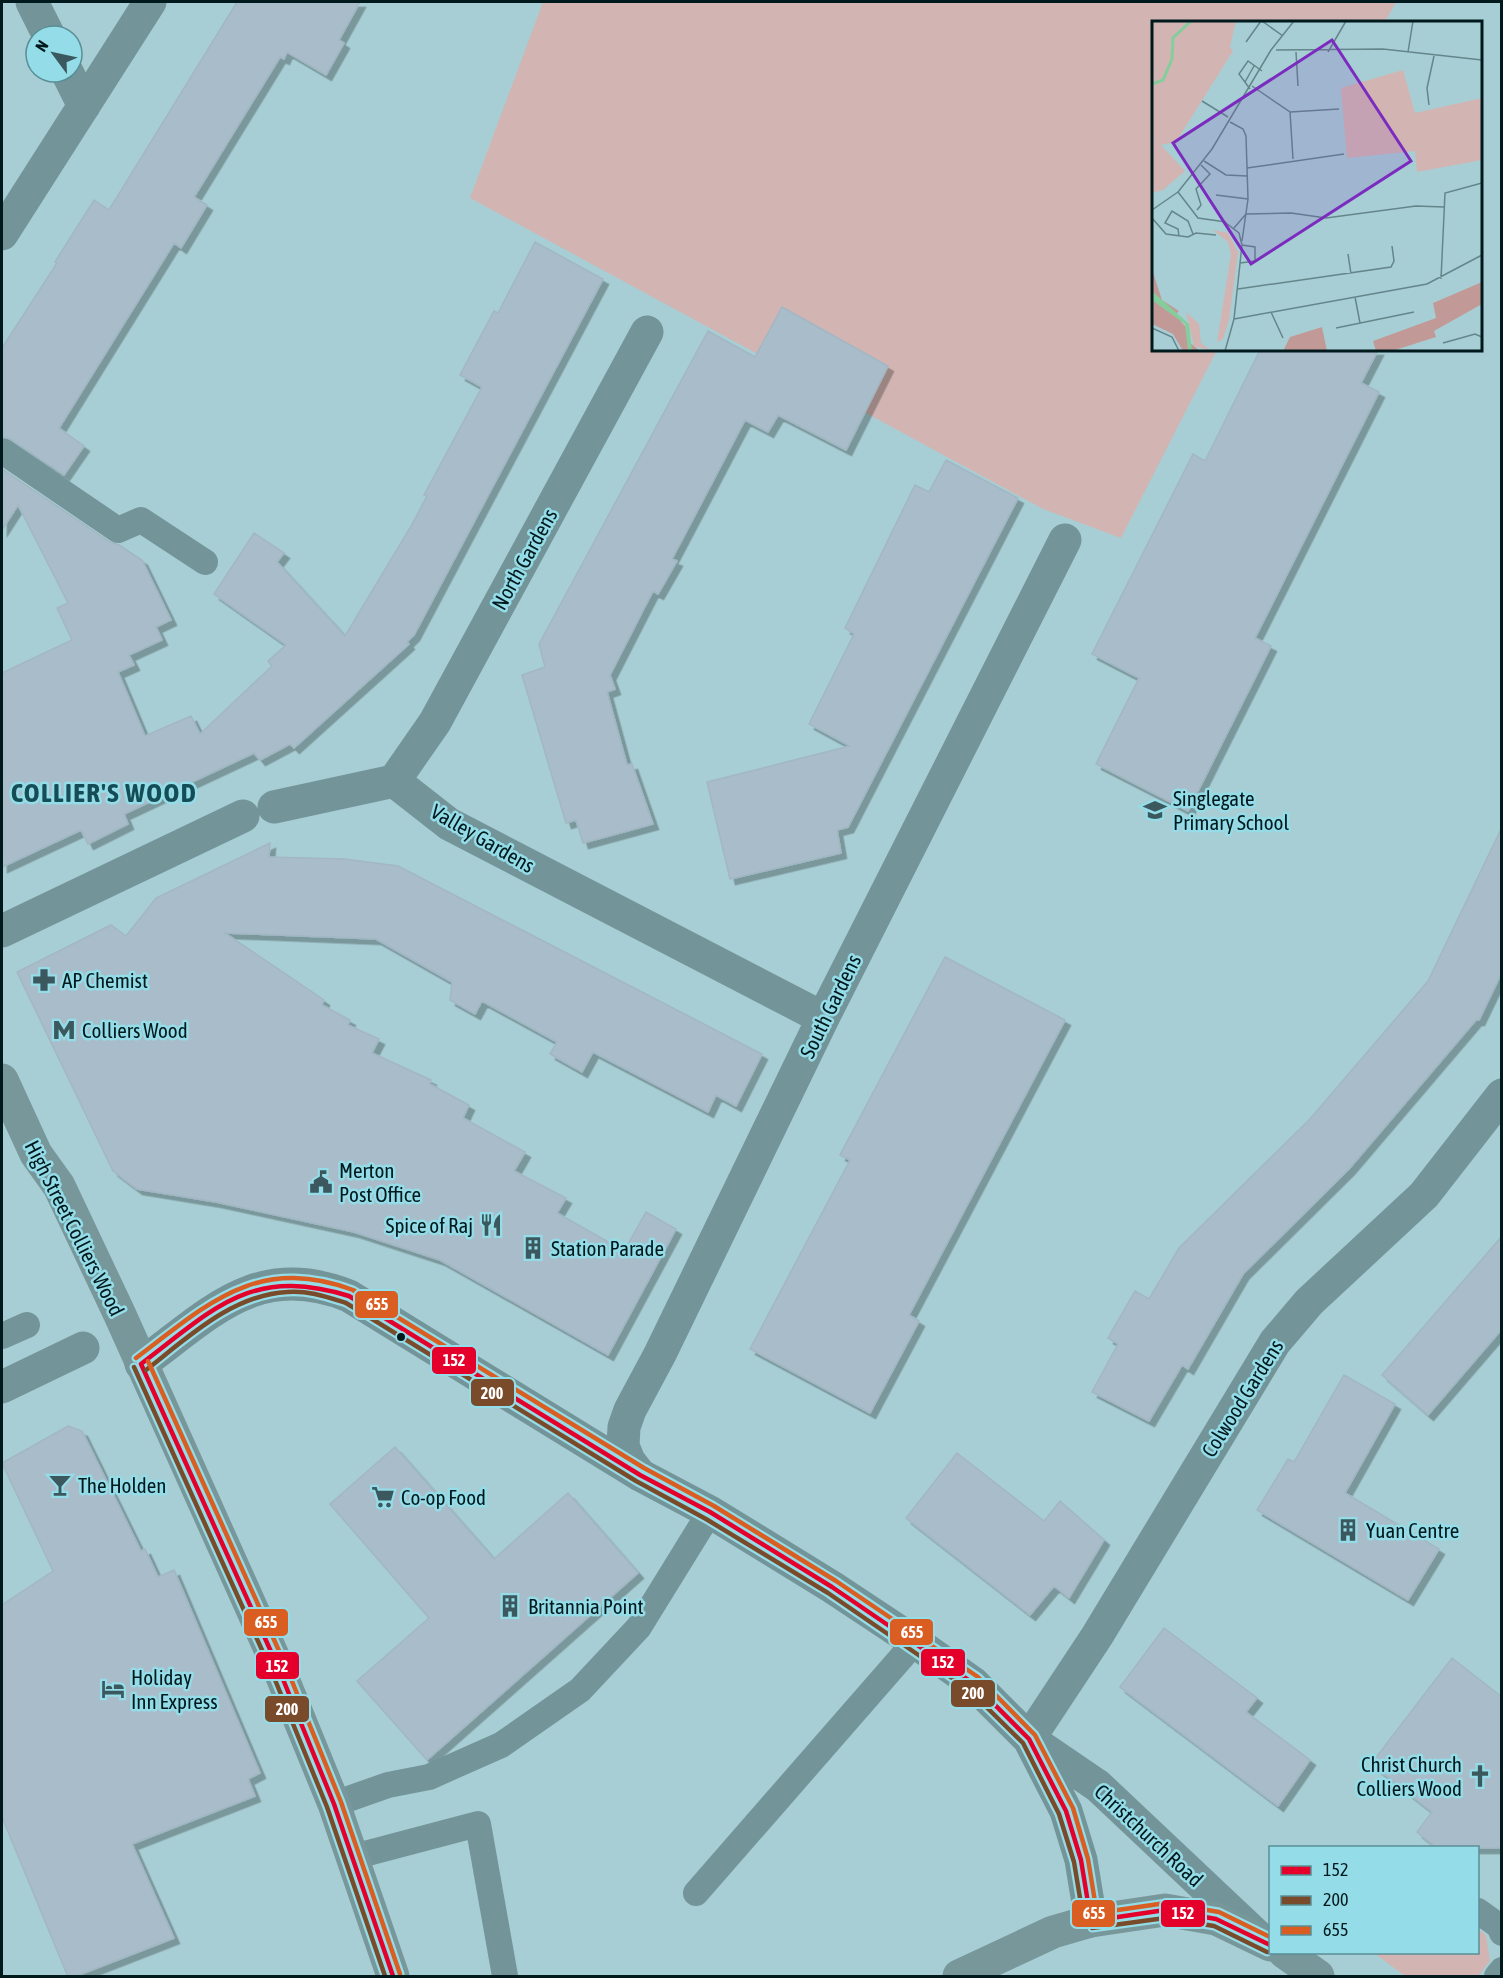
<svg xmlns="http://www.w3.org/2000/svg" width="1503" height="1978" font-family="'Asap Condensed',sans-serif">
<style>
.green{fill:#d2b5b2}
.building{fill:#a8bdc9;stroke:#a2b7c3;stroke-width:1.5;filter:url(#shadow)}
.lines{fill:none;stroke-linecap:round;stroke-linejoin:round}
.lane{stroke:#739599;stroke-width:26}
.street{stroke:#739599;stroke-width:33}
.highway{stroke:#78979a;stroke-width:33}
.bus-1-casing{stroke:#94dce7;stroke-width:9}
.bus-2-casing{stroke:#94dce7;stroke-width:9}
.bus-3-casing{stroke:#94dce7;stroke-width:9}
.bus-1{stroke:#e4002b;stroke-width:4.5}
.bus-2{stroke:#7a4b2a;stroke-width:4.5}
.bus-3{stroke:#da5d22;stroke-width:4.5}
.bus-dot{fill:#00191d;stroke:#94dce7;stroke-width:2}
.labels{text-anchor:middle;dominant-baseline:central;stroke-width:5;stroke-linejoin:round;paint-order:stroke}
.street-label{font-size:21px;fill:#00191d;stroke:#94dce7}
.poi-label{font-size:21px;fill:#00191d;stroke:#94dce7;text-anchor:start}
.district-label{font-size:27px;font-weight:bold;letter-spacing:1.5px;fill:#144d55;stroke:#94dce7}
.inset-river{fill:none;stroke:#85cd9d;stroke-width:3}
.inset-road{fill:none;stroke:#64868b;stroke-width:1.5}
.view{fill:#7b2cbf;fill-opacity:0.15;stroke:#7b2cbf;stroke-width:3}
.inset-edge{fill:none;stroke:#00191d;stroke-width:3}
.line-badge{stroke:#94dce7;stroke-width:2}
.badge-label{font-size:16px;text-anchor:middle;font-weight:bold;fill:#fff}
</style>
<defs>
<filter id="shadow"><feDropShadow dx="5.5" dy="5.5" stdDeviation="0" flood-color="#0004"/></filter>
</defs>
<rect width="100%" height="100%" fill="#a7ced4"/>
<!-- green -->
<path class="green" d="M543 2H1396L1385 22H1154V350H1217L1121 538 1043 509 470 198Z
M1478 1929 1486 1935 1490 1961 1478 1976H1405L1374 1953 1478 1952Z"/>
<!-- building -->
<path class="building" d="M237 2H360L339 40 344 43 326 75 287 52 284 59 280 57 194 197 207 205 181 248 174 243 59 428 84 446 64 475 10 439 2 436V348L57 263 55 262 94 200 109 210Z
M535 242 603 279 414 635 407 642 409 644 294 748 290 744 260 760 254 753 124 814 128 824 88 844 81 830 2 867V673L72 640 57 608 68 603 18 505 2 530V469L110 542 119 545 142 560 171 620 156 627 162 640 129 655 134 665 118 672 145 736 191 716 200 734 272 666 268 661 286 645 214 594 254 533 284 553 277 562 345 636 410 528 427 496 424 495 482 387 460 375 494 311 498 313Z
M782 307 888 366 846 450 778 415 768 432 745 420 672 559 677 561 658 594 653 591 610 675 615 689 607 692 627 765 632 764 653 824 583 843 576 820 566 823 522 675 545 667 539 644 708 331 755 357Z
M1260 350H1378L1361 383 1379 392 1255 638 1271 646 1188 811 1096 764 1139 678 1092 654 1193 454 1205 461Z
M946 460 1018 498 848 827 837 830 841 853 730 879 707 782 850 746 809 724 854 634 845 628 915 485 929 492Z
M1502 827V972L1479 1020H1476L1349 1169 1243 1274 1188 1369 1182 1365 1149 1421 1092 1392 1118 1344 1108 1338 1135 1291 1149 1299 1179 1248 1310 1119 1428 981Z
M270 843 269 857 344 859 398 866 762 1054 736 1106 716 1095 708 1112 593 1052 582 1072 550 1054 557 1042 482 1001 475 1014 450 1000 452 982 376 939 225 933 324 1000 322 1005 350 1020 348 1025 379 1039 372 1053 431 1080 430 1084 469 1105 463 1118 525 1152 514 1171 566 1198 557 1213 624 1251 646 1212 676 1229 608 1355 440 1260 354 1232 216 1202 137 1189 113 1171 17 972 111 925 126 936 156 898Z
M945 957 1065 1020 909 1315 919 1321 870 1413 750 1349 850 1160 840 1155Z
M1502 1236V1329L1428 1415 1382 1375Z
M1344 1375 1395 1404 1345 1493 1439 1549 1408 1600 1257 1510 1288 1459 1294 1462Z
M68 1426 82 1431 141 1551 145 1549 158 1577 174 1570 260 1773 248 1779 255 1796 132 1844 174 1938 74 1977H68L2 1817V1605L53 1571 2 1463Z
M395 1447 494 1559 568 1493 638 1573 427 1760 357 1681 429 1618 330 1504Z
M957 1453 1044 1521 1060 1501 1104 1540 1069 1598 1054 1586 1030 1615 906 1518Z
M1164 1628 1257 1698 1246 1712 1310 1760 1278 1806 1120 1687Z
M1452 1658 1502 1697V1848H1437L1417 1832 1432 1812 1371 1764Z"/>
<g class="lines">
<!-- lane -->
<path class="lane" d="M2 451 118 530 141 520 205 562
M2 1336 27 1325
M334 1804 388 1785 429 1777 501 1745 580 1690 639 1627 710 1512
M353 1857 478 1824 505 1976
M696 1893 915 1642
M1478 1911 1499 1926 1502 1933
M1497 1976 1502 1970"/>
<!-- street -->
<path class="street" d="M32 2 49 36
M67 72 84 106
M2 234 150 2
M394 781 435 722 647 332
M274 807 394 781 449 824 823 1018
M2 931 243 816
M141 1364C210 1314 257 1259 349 1296L640 1475 710 1512 832 1587 915 1642 973 1683 1029 1739 1098 1786 1256 1935
M2 1387 83 1348
M640 1475 629 1461 623 1446 624 1427 630 1410 660 1354 823 1018 1065 540
M1029 1739 1097 1636 1275 1342 1309 1302 1424 1195 1502 1095
M1031 1743 1066 1811 1081 1860 1091 1921"/>
<!-- highway -->
<path class="highway" d="M2 1080 36 1154 59 1186 120 1315 278 1667 334 1804 393 1976
M1284 1952 1318 1976
M959 1976 1053 1932 1091 1921 1165 1910 1216 1919 1270 1945"/>
<!-- bus-1 casing -->
<g class="bus-1-casing">
<path id="bus-1" d="M141 1364C215 1308 251 1266 349 1296L640 1475 710 1512 832 1587 973 1683 1029 1739 1066 1811 1081 1860 1091 1921
M141 1364 278 1667 334 1804 393 1976
M1091 1921 1165 1910 1216 1919 1270 1945"/>
</g>
<!-- bus-2 casing -->
<g class="bus-2-casing">
<path id="bus-2" d="M134 1367 271 1670 327 1807 385 1976
M146 1370C187 1338 232 1295 287 1292 307 1290 327 1297 346 1303L636 1481 706 1519 828 1593 968 1689 1023 1743 1059 1814 1074 1862 1084 1922
M1092 1928 1165 1918 1214 1926 1267 1952"/>
</g>
<!-- bus-3 casing -->
<g class="bus-3-casing">
<path id="bus-3" d="M136 1358C209 1303 257 1255 353 1290L644 1468 714 1506 836 1581 978 1677 1035 1735 1073 1808 1088 1859 1098 1920
M148 1361 285 1664 341 1802 400 1974
M1090 1914 1166 1903 1219 1912 1270 1937"/>
</g>
<!-- bus-1 -->
<use href="#bus-1" class="bus-1"/>
<!-- bus-2 -->
<use href="#bus-2" class="bus-2"/>
<!-- bus-3 -->
<use href="#bus-3" class="bus-3"/>
</g>
<!-- icons -->
<defs>
<g id="school-bare" transform="scale(1.8)"><path d="M0-5L7-2L0 1L-7-2ZM-4 1L0 2.5L4 1V4Q0 6-4 4Z" fill="#3a585d" stroke="#94dce7" stroke-width="2.5" paint-order="stroke"/></g>
<g id="pharmacy-bare" transform="scale(1.8)"><path d="M-2-6h4v4h4v4h-4v4h-4v-4h-4v-4h4Z" fill="#3a585d" stroke="#94dce7" stroke-width="2.5" paint-order="stroke"/></g>
<g id="metro-bare" transform="scale(1.8)"><path d="M-5.5 5V-5H-3L0 0L3-5H5.5V5H3V-.5L0 4L-3-.5V5Z" fill="#3a585d" stroke="#94dce7" stroke-width="2.5" paint-order="stroke"/></g>
<g id="civic-bare" transform="scale(1.8)"><path d="M-.6-6.5H3V-4.5H.6V-3L4-1V1h2V6H-6V1h2V-1L-.6-3ZM-1.2 2.5V6h2.4V2.5Z" fill="#3a585d" stroke="#94dce7" stroke-width="2.5" paint-order="stroke"/></g>
<g id="restaurant-bare" transform="scale(1.8)"><path d="M-5-6h1v4h1v-4h1v4h1v-4h1v5L-1.5 .5V6h-2V.5L-5-1ZM5-6V6H3V1.5H1.5Q1.5-4 5-6Z" fill="#3a585d" stroke="#94dce7" stroke-width="2.5" paint-order="stroke"/></g>
<g id="building-bare" transform="scale(1.8)"><path d="M-4-6H4V6H1V3H-1V6H-4ZM-2.5-4.3h1.7v1.8h-1.7ZM.8-4.3h1.7v1.8H.8ZM-2.5-1h1.7V.8h-1.7ZM.8-1h1.7V.8H.8Z" fill="#3a585d" stroke="#94dce7" stroke-width="2.5" paint-order="stroke"/></g>
<g id="bar-bare" transform="scale(1.8)"><path d="M-6-5H6L.8 .8V4.5H3.5V6h-7V4.5H-.8V.8Z" fill="#3a585d" stroke="#94dce7" stroke-width="2.5" paint-order="stroke"/></g>
<g id="supermarket-bare" transform="scale(1.8)"><path d="M-6-5.5h2.5l.6 2H6L4.5 2H-2.5L-4.4-4H-6ZM-1.5 3.2a1.3 1.3 0 1 0 .1 0ZM3 3.2a1.3 1.3 0 1 0 .1 0Z" fill="#3a585d" stroke="#94dce7" stroke-width="2.5" paint-order="stroke"/></g>
<g id="hotel-bare" transform="scale(1.8)"><path d="M-6-4.5h1.5V1H6V5H4.5V3h-9V5H-6ZM-4 0a1.8 1.8 0 1 1 3.6 0ZM.5 0V-2.5h3Q6-2.5 6 0Z" fill="#3a585d" stroke="#94dce7" stroke-width="2.5" paint-order="stroke"/></g>
<g id="church-bare" transform="scale(1.8)"><path d="M-1.2-6h2.4v3.5h3.3v2.4h-3.3V6h-2.4V-.1h-3.3v-2.4h3.3Z" fill="#3a585d" stroke="#94dce7" stroke-width="2.5" paint-order="stroke"/></g>
</defs>
<g fill-rule="evenodd">
<use href="#school-bare" x="1155" y="810"/>
<use href="#pharmacy-bare" x="44" y="980"/>
<use href="#metro-bare" x="64" y="1030"/>
<use href="#civic-bare" x="321" y="1182"/>
<use href="#restaurant-bare" x="491" y="1225"/>
<use href="#building-bare" x="533" y="1248"/>
<use href="#bar-bare" x="60" y="1485"/>
<use href="#supermarket-bare" x="383" y="1497"/>
<use href="#building-bare" x="1348" y="1530"/>
<use href="#building-bare" x="510" y="1606"/>
<use href="#hotel-bare" x="113" y="1689"/>
<use href="#church-bare" x="1480" y="1776"/>
</g>
<!-- markers -->
<circle class="bus-dot" cx="401" cy="1337" r="5"/>
<g class="labels">
<!-- street labels -->
<g class="street-label">
<text transform="translate(524 559) rotate(-61)">North Gardens</text>
<text transform="translate(483 838) rotate(30)">Valley Gardens</text>
<text transform="translate(830 1006) rotate(-64)">South Gardens</text>
<text transform="translate(75 1228) rotate(63)">High Street Colliers Wood</text>
<text transform="translate(1242 1398) rotate(-58)">Colwood Gardens</text>
<text transform="translate(1149 1835) rotate(43)">Christchurch Road</text>
</g>
<!-- poi labels -->
<g class="poi-label">
<text x="1173" y="798">Singlegate<tspan x="1173" dy="24">Primary School</tspan></text>
<text x="62" y="980">AP Chemist</text>
<text x="82" y="1030">Colliers Wood</text>
<text x="339" y="1170">Merton<tspan x="339" dy="24">Post Office</tspan></text>
<text x="473" y="1225" text-anchor="end">Spice of Raj</text>
<text x="551" y="1248">Station Parade</text>
<text x="78" y="1485">The Holden</text>
<text x="401" y="1497">Co-op Food</text>
<text x="1366" y="1530">Yuan Centre</text>
<text x="528" y="1606">Britannia Point</text>
<text x="131" y="1677">Holiday<tspan x="131" dy="24">Inn Express</tspan></text>
<text x="1462" y="1764" text-anchor="end">Christ Church<tspan x="1462" dy="24">Colliers Wood</tspan></text>
</g>
<!-- district labels -->
<g class="district-label">
<text x="104" y="792">COLLIER'S WOOD</text>
</g>
</g>
<!-- overview -->
<g transform="translate(1152 21)">
<rect width="330" height="330" fill="#a7ced4"/>
<path d="M0 0H84L78 26 81 30 24 121 9 124 33 150 11 169 0 172ZM251 49 263 92 330 77V139L265 151 263 130 195 137 189 67ZM61 209 76 212 86 231 77 299 71 318 65 321 79 233 76 221ZM34 291 47 303 49 322 59 330 42 325Z" fill="#d2b5b2"/>
<path d="M0 248 10 279 27 290 23 294 34 306 36 320 48 330H31L21 313 0 303ZM330 261V283L282 310 284 316 240 330H224L221 320 284 297 281 282ZM170 306 175 330H131L138 316Z" fill="#c19a97"/>
<path d="M0 270 37 303 40 330H36L33 303 0 279Z" fill="#85cd9d"/>
<path class="inset-river" d="M0 63 11 59 20 38 21 17 39 0"/>
<path class="inset-road" d="M110 0 131 15M94 21 109 0M124 29 231 28 330 39M144 31 146 65M176 31 194 0M256 31 261 0M93 61 102 45M100 65 138 91 141 138M98 68 87 53 96 40 110 50M50 80 76 96M277 84 275 67 282 35M138 91 187 88M78 101 91 108 94 115 96 178 90 220M52 140 74 154 95 155M95 147 192 133M64 174 96 178M0 189 26 171M45 189 49 184 44 168 58 153 49 144M94 193 139 192 174 197 264 185 292 186M0 197 14 213 36 216 44 212 64 214M70 199 87 212 90 224 82 298 73 330M74 201 46 197 26 171 60 128 119 29 142 0M82 207 94 193M27 215 26 208 13 202 20 190 36 200 41 213M196 233 199 253M88 242 103 240V226L90 224M289 258 293 172 330 162M86 268 239 246 242 240 240 225M203 276 208 302M119 291 131 317M82 298 275 263 330 234M0 307 20 316 27 330M184 307 262 291M291 322 323 313 330 316"/>
<path class="view" d="M180 19 259 140 99 243 21 122Z"/>
<rect width="330" height="330" class="inset-edge"/>
</g>
<g class="line-badge">
<rect x="354" y="1290" width="45" height="29" rx="6" fill="#da5d22"/>
<rect x="431" y="1346" width="46" height="29" rx="6" fill="#e4002b"/>
<rect x="470" y="1378" width="45" height="29" rx="6" fill="#7a4b2a"/>
<rect x="243" y="1608" width="46" height="29" rx="6" fill="#da5d22"/>
<rect x="889" y="1618" width="45" height="28" rx="6" fill="#da5d22"/>
<rect x="920" y="1648" width="46" height="29" rx="6" fill="#e4002b"/>
<rect x="255" y="1651" width="45" height="29" rx="6" fill="#e4002b"/>
<rect x="950" y="1679" width="46" height="29" rx="6" fill="#7a4b2a"/>
<rect x="264" y="1695" width="46" height="28" rx="6" fill="#7a4b2a"/>
<rect x="1160" y="1899" width="46" height="29" rx="6" fill="#e4002b"/>
<rect x="1071" y="1899" width="45" height="29" rx="6" fill="#da5d22"/>
</g>
<g class="badge-label">
<text x="377" y="1310">655</text>
<text x="454" y="1366">152</text>
<text x="492" y="1399">200</text>
<text x="266" y="1628">655</text>
<text x="912" y="1638">655</text>
<text x="943" y="1668">152</text>
<text x="277" y="1672">152</text>
<text x="973" y="1699">200</text>
<text x="287" y="1715">200</text>
<text x="1183" y="1919">152</text>
<text x="1094" y="1919">655</text>
</g>
<!-- border -->
<rect width="1503" height="1978" fill="none" stroke="#00191d" stroke-width="6"/>
<!-- legend -->
<rect x="1269" y="1846" width="210" height="108" fill="#94dce7" stroke="#598e96" stroke-width="1.5"/>
<rect x="1281" y="1866" width="30" height="9" fill="#e4002b" stroke="#598e96" stroke-width="1.5"/>
<text x="1323" y="1876" font-size="18" fill="#00191d">152</text>
<rect x="1281" y="1896" width="30" height="9" fill="#7a4b2a" stroke="#598e96" stroke-width="1.5"/>
<text x="1323" y="1906" font-size="18" fill="#00191d">200</text>
<rect x="1281" y="1926" width="30" height="9" fill="#da5d22" stroke="#598e96" stroke-width="1.5"/>
<text x="1323" y="1936" font-size="18" fill="#00191d">655</text>
<!-- north arrow -->
<g transform="translate(54 54) rotate(303)"><circle r="28" fill="#94dce7" stroke="#598e96" stroke-width="1.5"/>
<path d="M0-4.5L10 22L0 15L-10 22Z" fill="#3a585d"/>
<text y="-9" font-size="16" font-weight="bold" text-anchor="middle" fill="#00191d">N</text>
</g>
</svg>
